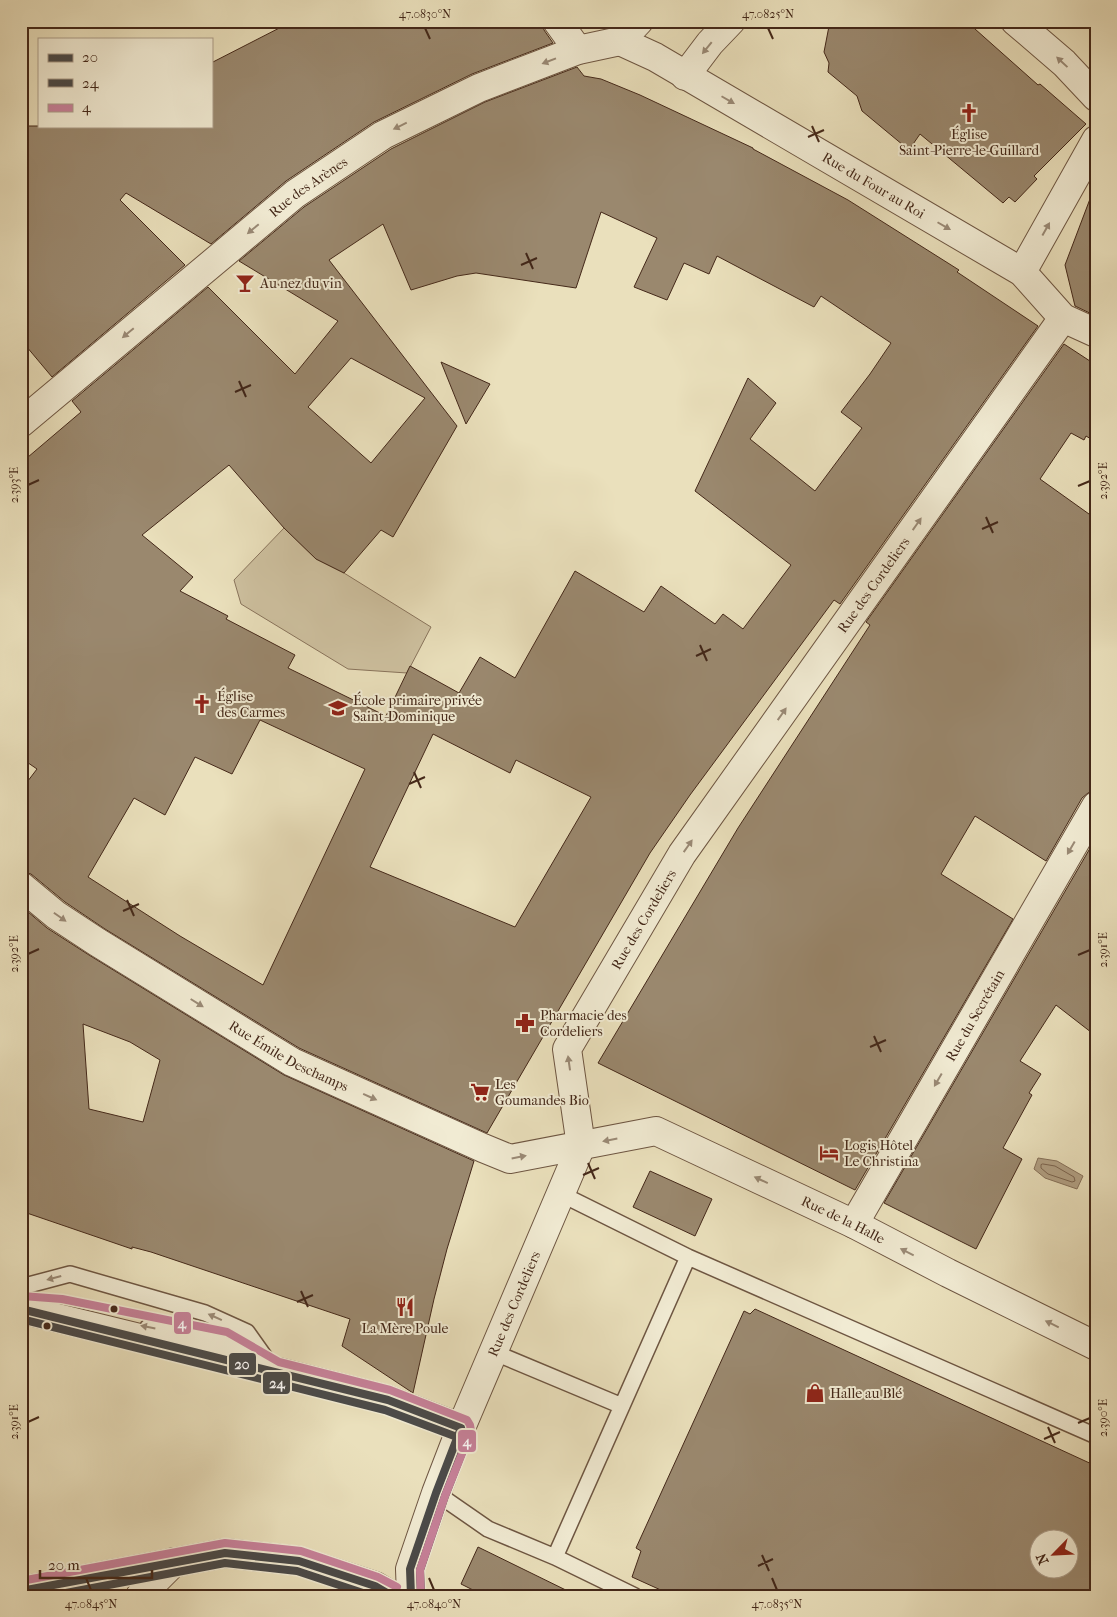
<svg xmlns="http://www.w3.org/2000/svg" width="1117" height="1617" font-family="'IM FELL French Canon',serif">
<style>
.green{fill:#cec1a0;stroke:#89745c}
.water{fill:#b2a185;stroke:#86715a}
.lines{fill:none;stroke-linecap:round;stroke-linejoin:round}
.shore{stroke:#7b644f;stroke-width:1}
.building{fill:#9a886e;stroke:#442819;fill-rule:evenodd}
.lane-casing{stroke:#6e5642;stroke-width:18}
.street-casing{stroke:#6e5642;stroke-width:30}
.lane{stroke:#f1ebd3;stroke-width:15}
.street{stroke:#f1ebd3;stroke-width:28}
.bus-1-casing{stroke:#f1ebd3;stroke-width:11}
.bus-2-casing{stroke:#f1ebd3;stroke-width:11}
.bus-3-casing{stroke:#f1ebd3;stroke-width:11}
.bus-1{stroke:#4a4a49;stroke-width:8}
.bus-2{stroke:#4a4a49;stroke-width:8}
.bus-3{stroke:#c7819a;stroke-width:8}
.oneway{fill:#9a8a76}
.ticks{fill:none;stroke:#442819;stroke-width:2}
.bus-dot{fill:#442819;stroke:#f1ebd3;stroke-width:2}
.labels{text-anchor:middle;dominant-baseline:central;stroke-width:4;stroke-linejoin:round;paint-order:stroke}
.poi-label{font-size:14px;fill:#442819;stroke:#f1ebd3;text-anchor:start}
.street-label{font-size:14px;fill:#442819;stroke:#f1ebd3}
.line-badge{stroke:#f1ebd3;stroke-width:2}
.badge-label{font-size:14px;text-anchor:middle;font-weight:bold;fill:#fff}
.neatline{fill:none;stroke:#442819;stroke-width:2}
.ticks-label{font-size:12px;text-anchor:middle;fill:#442819}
</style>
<rect width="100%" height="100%" fill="#eae0bc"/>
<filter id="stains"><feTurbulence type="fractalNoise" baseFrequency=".004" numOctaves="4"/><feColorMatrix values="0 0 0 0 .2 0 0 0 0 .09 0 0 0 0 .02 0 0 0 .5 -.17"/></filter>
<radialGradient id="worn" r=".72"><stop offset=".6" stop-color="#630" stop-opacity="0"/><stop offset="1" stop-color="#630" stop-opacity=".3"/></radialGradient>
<!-- green -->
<path class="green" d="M284 528 316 559 344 573 431 627 407 673 348 669 241 604 234 580Z"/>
<!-- water -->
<path class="water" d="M1038 1158 1057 1161 1083 1176 1077 1189 1045 1178 1034 1169Z"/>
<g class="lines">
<!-- shore -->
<path class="shore" d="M1043 1164 1055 1166 1074 1177 1075 1181 1072 1182 1048 1174 1041 1168V1165Z"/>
</g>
<!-- building -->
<path class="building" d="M293 21H542L544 30 553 43 472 74 374 122 286 181 211 244 126 193 120 200 185 265 52 377 21 340V126H211V63Z
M830 21H966L1038 85 1040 84 1086 124 1034 176 1037 179 1015 202 1009 197 1003 203 920 134 909 150 862 111 857 96 828 72 829 63 824 52Z
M577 67 584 76 601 79 640 95 753 148V149L848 200 959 270 957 272 1038 326 840 604 834 600 690 795 650 853 487 1133 299 1048 105 929 65 902 31 874 21 871V790L37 769 21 758V463L81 412 72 401 208 287 295 374 338 321 239 261 304 207 391 149 485 102ZM601 212 657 238 634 287 667 300 684 263 709 274 717 256 814 307 821 296 891 343 870 374 841 412 862 428 815 491 750 439 776 403 748 378 695 491 791 565 743 629 723 614 715 624 661 586 644 612 575 571 515 678 480 657 459 693 410 666 386 716 288 668 295 655 226 619 228 616 180 591 193 577 142 535 229 465 284 528 316 559 344 573 381 530 393 537 457 426 329 260 383 224 411 290 457 276 476 273 576 288ZM351 358 425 398 371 463 308 407ZM260 720 365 769 263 985 180 936 88 877 134 798 165 815 195 757 232 774ZM433 734 510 773 516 760 591 797 515 927 370 867Z
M1093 191 1096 192V316L1075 306 1065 265Z
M1064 344 1096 365V442L1086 436 1084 440 1071 433 1040 479 1096 519V790L1088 793 1082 798 1046 861 975 816 941 874 1013 919 855 1190 598 1063 738 828 870 625 866 622Z
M441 362 490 384 466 424Z
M1096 838V1036L1056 1005 1020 1061 1041 1074 1029 1093 1032 1095 1003 1148 1022 1159 976 1249 884 1203Z
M21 906 47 928 89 955 284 1075 474 1161 447 1249 434 1299 413 1393 342 1346 350 1319 151 1252 132 1247V1249L21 1211ZM83 1024 130 1042 160 1060 143 1122 89 1109Z
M650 1171 712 1199 695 1236 633 1207Z
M755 1309 1096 1466V1596H674L632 1577 641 1551 636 1548 744 1311 750 1314ZM1040 1540H1070V1570H1040Z
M478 1547 578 1596H485L461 1584Z"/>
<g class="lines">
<!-- lane casing -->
<g class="lane-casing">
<path id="lane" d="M561 1194 688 1257 1096 1436
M21 1287 70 1274 205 1313 247 1332 274 1370
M148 1327 224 1342 248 1355
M493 1352 622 1406
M436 1493 488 1529 555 1557 635 1596
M555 1557 688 1257"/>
</g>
<!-- street casing -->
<g class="street-casing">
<g id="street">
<path d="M557 21 578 50"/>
<path d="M1015 21 1064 63 1096 97"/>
<path id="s1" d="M620 41 655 57 1022 272 1063 318 1096 333"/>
<path d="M685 76 710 43 731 21"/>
<path d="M1022 272 1096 140"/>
<path id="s2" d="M21 423 295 194 383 135 479 88 578 50 620 41 639 21"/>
<path id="s3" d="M21 886 56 915 97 942 292 1062 483 1148 510 1159 656 1131 854 1224 948 1273 1096 1346"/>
<path id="s4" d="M854 1224 1096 806"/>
<path d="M21 1309 275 1371 388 1400 461 1428"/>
<path d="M21 1591 225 1553 299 1561 375 1586 392 1596"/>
<path d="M140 1596 174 1562"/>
<path id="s5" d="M411 1596 410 1569 436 1493 461 1428 581 1146 567 1049 682 854 1063 318"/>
</g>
</g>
<!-- lane -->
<use href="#lane" class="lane"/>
<!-- street -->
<use href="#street" class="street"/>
<!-- bus-1 casing -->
<g class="bus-1-casing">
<path id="bus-1" d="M21 1309 388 1400 461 1428
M21 1591 225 1553 299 1561 375 1586 392 1596
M411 1596 410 1569 436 1493 461 1428"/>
</g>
<!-- bus-2 casing -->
<g class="bus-2-casing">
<path id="bus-2" d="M21 1319 385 1410 457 1437
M50 1596 225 1563 297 1571 372 1596
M421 1596 420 1570 445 1496 470 1432"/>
</g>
<!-- bus-3 casing -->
<g class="bus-3-casing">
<path id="bus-3" d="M22 1296 62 1299 227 1332 279 1362 390 1390 467 1420 470 1425 471 1431 445 1496 420 1570 421 1596
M21 1581 225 1543 301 1551 378 1577 397 1587"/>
</g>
<!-- bus-1 -->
<use href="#bus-1" class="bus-1"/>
<!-- bus-2 -->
<use href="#bus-2" class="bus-2"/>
<!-- bus-3 -->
<use href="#bus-3" class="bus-3"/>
</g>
<!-- one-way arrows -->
<defs><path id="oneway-solid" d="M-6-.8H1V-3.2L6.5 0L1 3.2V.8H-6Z" transform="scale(1.25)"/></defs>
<g class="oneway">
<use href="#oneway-solid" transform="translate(707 48) rotate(129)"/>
<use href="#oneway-solid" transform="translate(549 61) rotate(159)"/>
<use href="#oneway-solid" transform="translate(1062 62) rotate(-137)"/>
<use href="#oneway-solid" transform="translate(728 100) rotate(30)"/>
<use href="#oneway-solid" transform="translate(400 126) rotate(154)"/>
<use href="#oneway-solid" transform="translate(944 226) rotate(30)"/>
<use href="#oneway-solid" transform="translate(253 229) rotate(140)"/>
<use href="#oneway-solid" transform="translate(1046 229) rotate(-61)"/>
<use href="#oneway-solid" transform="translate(128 333) rotate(140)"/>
<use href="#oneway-solid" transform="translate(917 524) rotate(-55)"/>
<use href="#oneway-solid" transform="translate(782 714) rotate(-55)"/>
<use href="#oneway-solid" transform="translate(688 846) rotate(-55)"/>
<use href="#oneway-solid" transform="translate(1071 848) rotate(120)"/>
<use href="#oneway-solid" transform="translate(60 917) rotate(35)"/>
<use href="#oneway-solid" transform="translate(197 1003) rotate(32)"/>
<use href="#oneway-solid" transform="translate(569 1063) rotate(-98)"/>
<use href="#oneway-solid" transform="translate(938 1080) rotate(120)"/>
<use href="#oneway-solid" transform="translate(370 1097) rotate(24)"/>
<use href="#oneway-solid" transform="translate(610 1140) rotate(169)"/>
<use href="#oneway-solid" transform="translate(519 1157) rotate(-11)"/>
<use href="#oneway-solid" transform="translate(761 1180) rotate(-155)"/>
<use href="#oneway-solid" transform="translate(907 1252) rotate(-153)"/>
<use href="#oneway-solid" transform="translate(54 1278) rotate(165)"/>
<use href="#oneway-solid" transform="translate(215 1317) rotate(-156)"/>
<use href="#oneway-solid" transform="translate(1052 1324) rotate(-154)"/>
<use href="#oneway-solid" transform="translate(148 1327) rotate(-169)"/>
</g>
<!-- ticks -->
<path class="ticks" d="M425 28 430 39M768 28 773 39M812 126 819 142M808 137 824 130M526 253 533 269M521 265 537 258M239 381 246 397M235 392 251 385M28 485 39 480M1078 486 1090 481M986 517 993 533M982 529 998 522M700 645 707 661M696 656 711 649M414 772 421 788M409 784 425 777M127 900 134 916M123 911 139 904M28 954 39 949M1078 955 1090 950M874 1036 881 1052M870 1047 886 1040M588 1163 595 1179M583 1175 599 1168M301 1291 308 1307M297 1302 313 1295M28 1422 39 1417M1078 1423 1090 1418M1048 1427 1055 1443M1044 1439 1060 1432M762 1555 769 1571M758 1566 773 1559M86 1578 91 1590M429 1578 434 1590M772 1578 777 1590"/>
<!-- icons -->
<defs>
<g id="church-bare" transform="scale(1.5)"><path d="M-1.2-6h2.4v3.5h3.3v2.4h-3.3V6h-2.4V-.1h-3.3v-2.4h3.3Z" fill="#8f2418" stroke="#f1ebd3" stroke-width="2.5" paint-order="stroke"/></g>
<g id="bar-bare" transform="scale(1.5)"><path d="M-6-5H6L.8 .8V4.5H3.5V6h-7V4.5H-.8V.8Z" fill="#8f2418" stroke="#f1ebd3" stroke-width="2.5" paint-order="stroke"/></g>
<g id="school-bare" transform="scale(1.5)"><path d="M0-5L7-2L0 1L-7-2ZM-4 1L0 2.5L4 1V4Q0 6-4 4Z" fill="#8f2418" stroke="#f1ebd3" stroke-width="2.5" paint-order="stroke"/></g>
<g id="pharmacy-bare" transform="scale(1.5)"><path d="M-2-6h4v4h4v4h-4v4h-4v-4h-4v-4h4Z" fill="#8f2418" stroke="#f1ebd3" stroke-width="2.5" paint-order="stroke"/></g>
<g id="supermarket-bare" transform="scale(1.5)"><path d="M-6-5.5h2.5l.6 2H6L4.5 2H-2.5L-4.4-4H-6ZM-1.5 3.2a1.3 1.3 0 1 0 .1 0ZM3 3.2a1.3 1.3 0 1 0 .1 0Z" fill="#8f2418" stroke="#f1ebd3" stroke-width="2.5" paint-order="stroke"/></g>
<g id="hotel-bare" transform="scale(1.5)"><path d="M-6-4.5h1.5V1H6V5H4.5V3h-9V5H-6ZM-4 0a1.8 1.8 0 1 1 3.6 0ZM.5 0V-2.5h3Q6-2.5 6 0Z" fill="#8f2418" stroke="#f1ebd3" stroke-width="2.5" paint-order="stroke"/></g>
<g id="restaurant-bare" transform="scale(1.5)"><path d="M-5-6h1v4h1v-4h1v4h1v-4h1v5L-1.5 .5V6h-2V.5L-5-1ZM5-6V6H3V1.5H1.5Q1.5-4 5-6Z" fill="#8f2418" stroke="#f1ebd3" stroke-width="2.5" paint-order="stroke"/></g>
<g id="shop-bare" transform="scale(1.5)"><path d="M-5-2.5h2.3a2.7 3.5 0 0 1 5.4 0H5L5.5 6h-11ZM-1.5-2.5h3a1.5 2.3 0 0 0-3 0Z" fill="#8f2418" stroke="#f1ebd3" stroke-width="2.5" paint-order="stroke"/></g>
</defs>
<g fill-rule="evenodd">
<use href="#church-bare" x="969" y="113"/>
<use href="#bar-bare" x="245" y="283"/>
<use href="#church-bare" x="202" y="704"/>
<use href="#school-bare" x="338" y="708"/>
<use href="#pharmacy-bare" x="525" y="1023"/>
<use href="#supermarket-bare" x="480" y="1092"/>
<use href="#hotel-bare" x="829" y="1153"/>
<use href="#restaurant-bare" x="405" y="1307"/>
<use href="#shop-bare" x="815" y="1393"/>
</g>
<!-- markers -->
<g class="bus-dot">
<circle cx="114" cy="1309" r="4.5"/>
<circle cx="47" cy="1326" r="4.5"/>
</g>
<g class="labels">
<!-- poi labels -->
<g class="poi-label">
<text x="969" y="134" text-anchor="middle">Église<tspan x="969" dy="16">Saint-Pierre-le-Guillard</tspan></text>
<text x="260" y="283">Au nez du vin</text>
<text x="217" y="696">Église<tspan x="217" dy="16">des Carmes</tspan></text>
<text x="353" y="700">École primaire privée<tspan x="353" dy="16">Saint-Dominique</tspan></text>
<text x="540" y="1015">Pharmacie des<tspan x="540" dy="16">Cordeliers</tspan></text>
<text x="495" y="1084">Les<tspan x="495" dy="16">Goumandes Bio</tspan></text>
<text x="844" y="1145">Logis Hôtel<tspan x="844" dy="16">Le Christina</tspan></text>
<text x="405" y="1328" text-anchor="middle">La Mère Poule</text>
<text x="830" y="1393">Halle au Blé</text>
</g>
<!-- street labels -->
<g class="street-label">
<text stroke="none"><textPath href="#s1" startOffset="292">Rue du Four au Roi</textPath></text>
<text stroke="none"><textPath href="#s2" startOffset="372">Rue des Arènes</textPath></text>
<text stroke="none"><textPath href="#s5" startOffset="1138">Rue des Cordeliers</textPath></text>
<text stroke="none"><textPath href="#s5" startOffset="732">Rue des Cordeliers</textPath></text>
<text stroke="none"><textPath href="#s4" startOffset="241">Rue du Secrétain</textPath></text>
<text stroke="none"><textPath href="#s3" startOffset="318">Rue Émile Deschamps</textPath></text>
<text stroke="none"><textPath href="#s3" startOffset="918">Rue de la Halle</textPath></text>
<text stroke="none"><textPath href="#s5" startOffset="312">Rue des Cordeliers</textPath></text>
</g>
</g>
<g class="line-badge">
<rect x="173" y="1311" width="19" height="24" rx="5" fill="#c7819a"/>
<rect x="228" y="1352" width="29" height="24" rx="5" fill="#4a4a49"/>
<rect x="262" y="1371" width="29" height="24" rx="5" fill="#4a4a49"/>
<rect x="457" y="1429" width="20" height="24" rx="5" fill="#c7819a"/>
</g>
<g class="badge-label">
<text x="182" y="1328">4</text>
<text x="242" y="1369">20</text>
<text x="277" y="1388">24</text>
<text x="467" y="1446">4</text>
</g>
<!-- margin -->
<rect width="1117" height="1617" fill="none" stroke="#eae0bc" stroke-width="55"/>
<!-- legend -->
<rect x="38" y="38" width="175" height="90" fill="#f1ebd3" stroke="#ac9d89"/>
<rect x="48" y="54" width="25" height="8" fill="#4a4a49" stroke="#ac9d89"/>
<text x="82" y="62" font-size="15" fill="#442819">20</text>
<rect x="48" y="79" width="25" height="8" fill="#4a4a49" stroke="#ac9d89"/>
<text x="82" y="88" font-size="15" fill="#442819">24</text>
<rect x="48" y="104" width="25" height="8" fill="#c7819a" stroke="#ac9d89"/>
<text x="82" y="112" font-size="15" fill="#442819">4</text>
<!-- north arrow -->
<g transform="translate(1054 1554) rotate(246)"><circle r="24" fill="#f1ebd3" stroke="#ac9d89"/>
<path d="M0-4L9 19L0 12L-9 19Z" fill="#8f2418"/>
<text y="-8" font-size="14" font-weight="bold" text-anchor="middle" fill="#442819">N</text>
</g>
<!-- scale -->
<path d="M40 1570v8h112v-8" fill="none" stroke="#442819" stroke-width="2.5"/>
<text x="48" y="1570" font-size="15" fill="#442819" stroke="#f1ebd3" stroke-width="4" paint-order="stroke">20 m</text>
<rect x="28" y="28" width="1062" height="1562" class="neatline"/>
<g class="ticks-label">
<text x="425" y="18">47.0830°N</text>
<text x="768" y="18">47.0825°N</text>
<text transform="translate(1103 481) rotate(-90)" y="4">2.392°E</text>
<text transform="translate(14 485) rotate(-90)" y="4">2.393°E</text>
<text transform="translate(1103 950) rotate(-90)" y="4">2.391°E</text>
<text transform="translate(14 954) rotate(-90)" y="4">2.392°E</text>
<text transform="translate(1103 1418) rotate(-90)" y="4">2.390°E</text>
<text transform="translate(14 1422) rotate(-90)" y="4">2.391°E</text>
<text x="91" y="1608">47.0845°N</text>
<text x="434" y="1608">47.0840°N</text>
<text x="777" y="1608">47.0835°N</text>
</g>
<rect width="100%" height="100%" filter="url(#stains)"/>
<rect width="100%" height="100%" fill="url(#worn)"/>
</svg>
